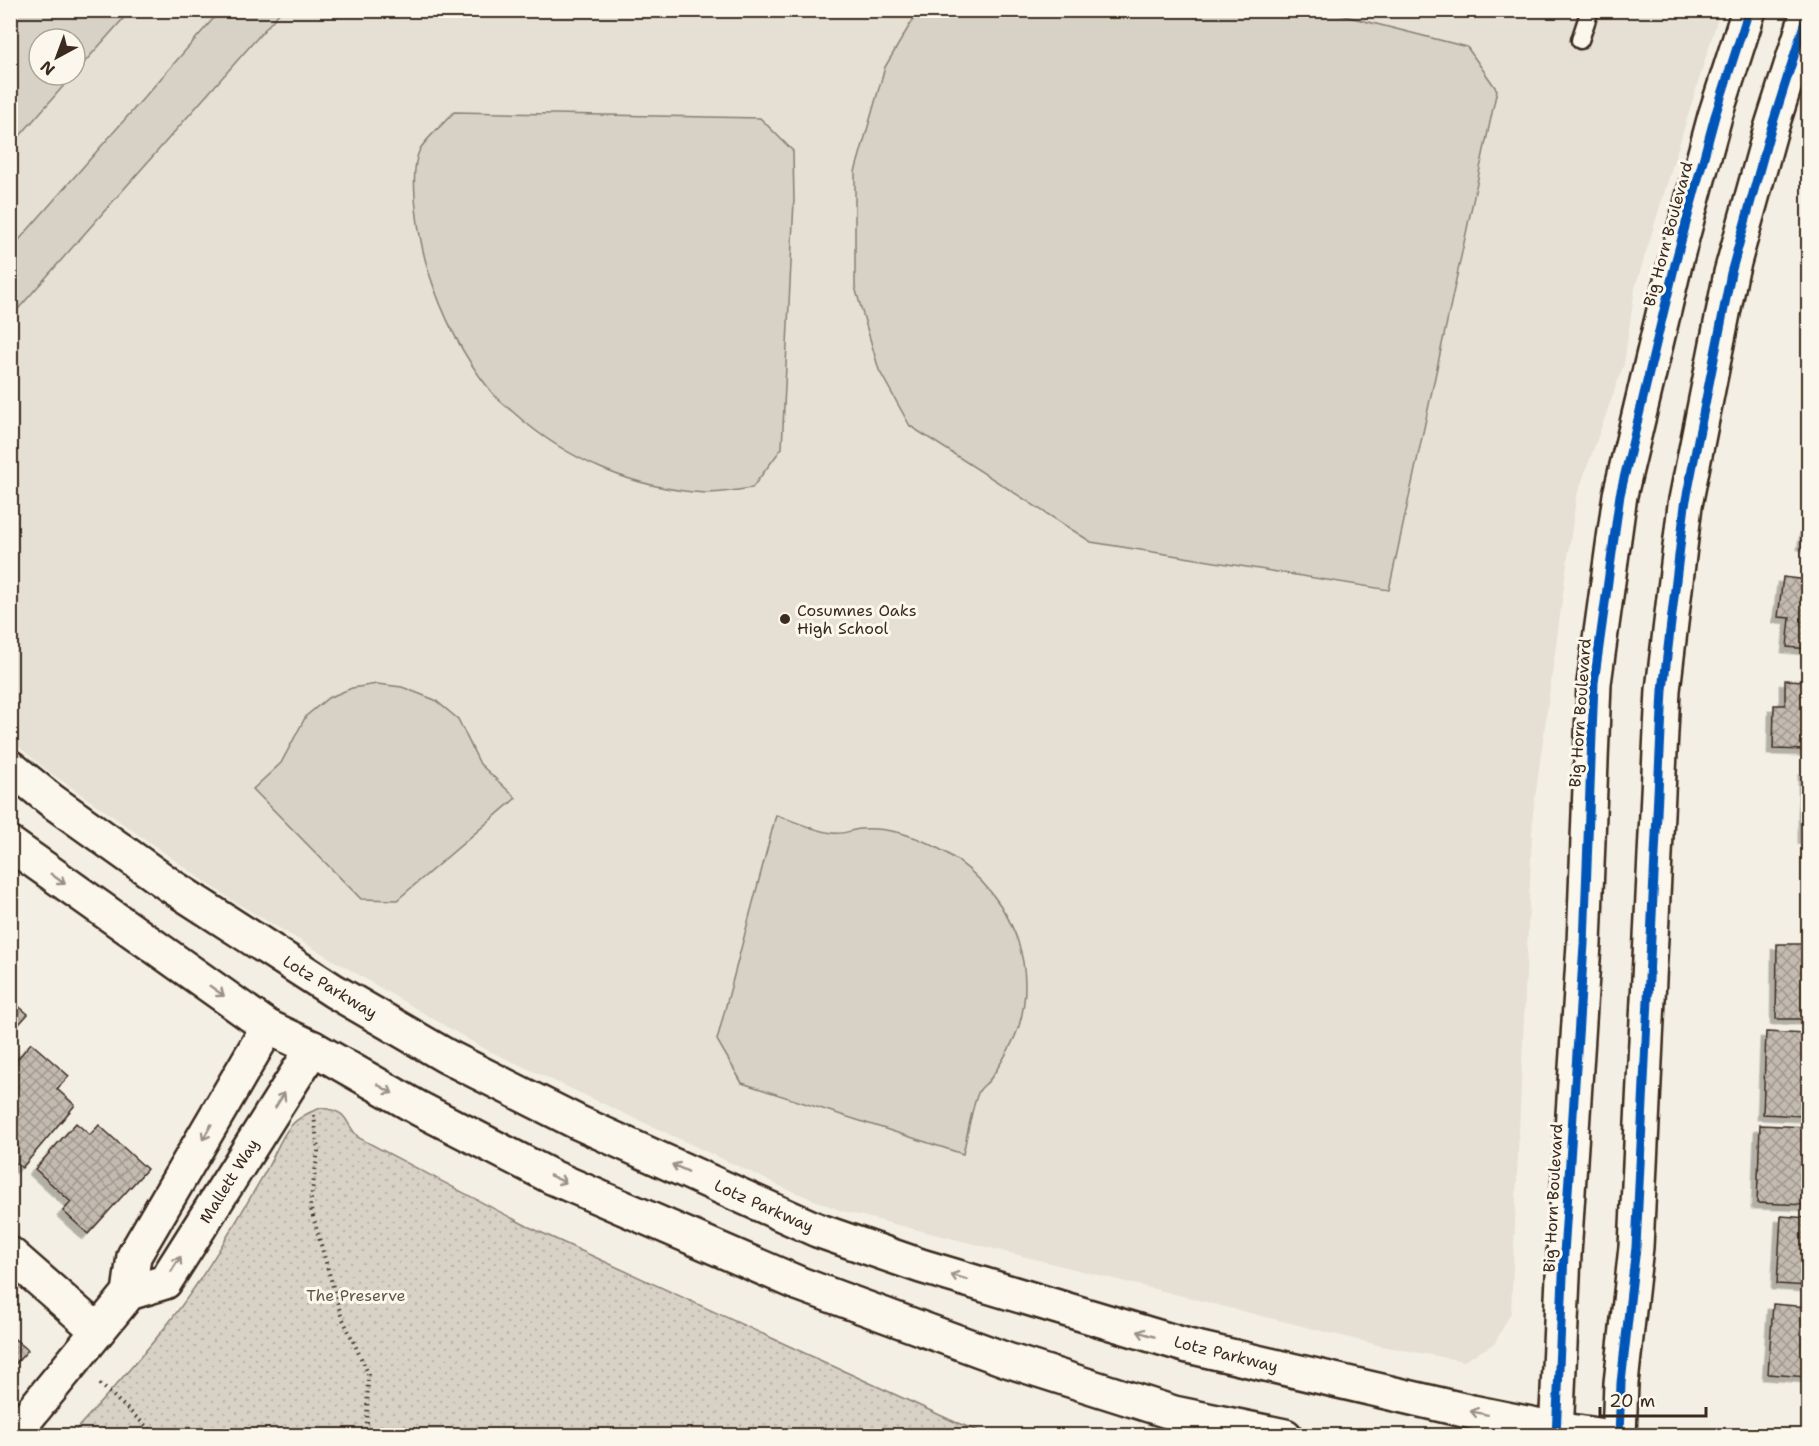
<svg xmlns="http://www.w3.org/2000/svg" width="1819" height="1446" font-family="'Shantell Sans',sans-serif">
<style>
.built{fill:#e5dfd4;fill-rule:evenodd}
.park{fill:url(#park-dots);stroke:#8a7e72;stroke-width:1.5}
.pitch{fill:#d8d1c6;stroke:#8a7e72;stroke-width:1.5}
.building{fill:url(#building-cross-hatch);stroke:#3b2a1e;stroke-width:1.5;filter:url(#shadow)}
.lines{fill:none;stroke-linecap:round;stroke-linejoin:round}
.lane-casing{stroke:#3b2a1e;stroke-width:21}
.street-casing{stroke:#3b2a1e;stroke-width:38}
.secondary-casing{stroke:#3b2a1e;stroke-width:38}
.path{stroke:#3b2a1e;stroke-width:4;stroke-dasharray:1.5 4.5;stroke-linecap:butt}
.lane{stroke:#fbf7ec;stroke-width:16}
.street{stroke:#fbf7ec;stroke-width:33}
.secondary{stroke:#fbf7ec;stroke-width:33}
.cycleway-casing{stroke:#fbf7ec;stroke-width:13}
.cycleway{stroke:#0057b8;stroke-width:9}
.oneway{stroke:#9b9085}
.poi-dot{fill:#3b2a1e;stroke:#fbf7ec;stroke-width:2}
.labels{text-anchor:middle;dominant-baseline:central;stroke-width:6;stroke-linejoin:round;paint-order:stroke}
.street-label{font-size:16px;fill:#3b2a1e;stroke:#fbf7ec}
.poi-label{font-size:16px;fill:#3b2a1e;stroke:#fbf7ec;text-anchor:start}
.park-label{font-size:16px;fill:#625448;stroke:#fbf7ec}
</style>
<defs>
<pattern id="park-dots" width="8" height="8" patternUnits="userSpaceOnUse" patternTransform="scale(1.5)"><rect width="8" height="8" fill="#d8d1c6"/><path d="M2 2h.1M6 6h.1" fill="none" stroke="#bab4aa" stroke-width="1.8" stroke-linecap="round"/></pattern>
<pattern id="building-cross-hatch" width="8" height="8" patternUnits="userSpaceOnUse" patternTransform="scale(1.5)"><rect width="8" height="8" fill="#c3bbb0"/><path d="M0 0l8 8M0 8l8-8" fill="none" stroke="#a0988f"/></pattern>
<filter id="shadow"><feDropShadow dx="-5.5" dy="5.5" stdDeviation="0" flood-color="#0004"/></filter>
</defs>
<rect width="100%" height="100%" fill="#f3efe4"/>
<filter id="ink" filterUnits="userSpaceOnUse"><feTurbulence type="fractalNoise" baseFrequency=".0167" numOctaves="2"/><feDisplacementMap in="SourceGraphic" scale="12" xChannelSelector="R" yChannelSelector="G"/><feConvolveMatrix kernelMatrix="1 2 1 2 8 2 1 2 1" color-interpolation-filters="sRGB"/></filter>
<g filter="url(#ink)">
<!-- built -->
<path class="built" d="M10 11H1720L1635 288 1624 364 1576 498 1533 813 1511 1312 1495 1343 1464 1361 1382 1346 842 1211 787 1189 483 1048 233 901 48 771 11 740ZM39 39H75V75H39Z"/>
<!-- park -->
<path class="park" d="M321 1108C351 1112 342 1120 359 1138L527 1226 955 1422 989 1435H71C104 1398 139 1361 170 1321 205 1276 235 1224 264 1174 283 1142 281 1121 321 1108Z"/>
<!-- pitch -->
<path class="pitch" d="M11 10 130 11 75 73V39H39V75H73L11 146Z
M220 11H281L11 317V249Z
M918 11H1325L1467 47 1497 90 1389 590 1091 542 910 426 879 370 855 287V172L885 67Z
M454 112 760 118 793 151 794 201 782 448 752 488C737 490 721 493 706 493 635 489 566 460 513 412 505 405 496 399 490 390 461 354 442 314 428 270 420 243 407 175 420 149 426 139 446 121 454 112Z
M377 684 402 687 435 700 458 719 480 764 516 798 397 900 361 899 253 789 281 763 306 716 328 698 352 688Z
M776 815C795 821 814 831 833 833 842 835 851 830 860 829 872 828 889 830 901 833 983 856 1045 939 1019 1026 1013 1044 1002 1062 991 1078 988 1083 982 1086 979 1091 972 1105 967 1137 963 1154L742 1083 717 1040Z"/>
<!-- building -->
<path class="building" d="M1808 515V545L1803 544Z
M1783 577 1808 580V649L1787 647 1790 618 1778 617Z
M1785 680 1808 681V750L1773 749 1774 705H1785Z
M1804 770H1808V838H1804Z
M1777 944H1808V1001H1806V1019H1776Z
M10 999 28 1014 10 1034Z
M1766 1032 1808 1034V1082H1806L1805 1116 1763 1114Z
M31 1043 69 1076 57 1089 75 1105 22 1168 10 1158V1068Z
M76 1123 90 1135 99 1125 147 1169 88 1234 63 1211 71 1202 35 1169Z
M1760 1125 1808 1127V1205L1757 1203Z
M1781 1216 1808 1218V1286L1777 1284Z
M1773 1304 1808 1307V1377L1768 1374Z
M10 1335 28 1350 10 1370Z"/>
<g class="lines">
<!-- lane casing -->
<g class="lane-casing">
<path id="lane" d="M1580 40 1590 10"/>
</g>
<!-- street casing -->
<g class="street-casing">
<path id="street" d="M10 1254 98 1331
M129 1293 165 1282 313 1048
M12 1436 129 1293 134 1256 268 1027"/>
</g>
<!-- secondary casing -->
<g class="secondary-casing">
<path id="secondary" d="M10 767 52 801 171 886 334 991 446 1056 577 1122 817 1230 921 1266 1188 1346 1472 1412 1556 1429 1605 1436
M10 844 268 1027 313 1048 418 1108 552 1177 800 1284 1007 1360 1174 1413 1285 1436
M1556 1436 1564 1254 1584 944 1594 683 1620 495 1676 260 1715 116 1749 10
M1619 1436 1621 1383 1636 1247 1663 690 1685 505 1731 273 1770 132 1808 12"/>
</g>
<!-- path -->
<path class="path" d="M314 1115 318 1151 310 1206 341 1315 368 1373 367 1422 364 1436
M100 1384 157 1436"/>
<!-- lane -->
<use href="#lane" class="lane"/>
<!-- street -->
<use href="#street" class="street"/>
<!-- secondary -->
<use href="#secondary" class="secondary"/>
<!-- cycleway casing -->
<g class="cycleway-casing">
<path id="cycleway" d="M1556 1436 1564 1254 1584 944 1594 683 1620 495 1676 260 1715 116 1749 10
M1619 1436 1621 1383 1636 1247 1663 690 1685 505 1731 273 1770 132 1808 12"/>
</g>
<!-- cycleway -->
<use href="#cycleway" class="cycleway"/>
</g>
<!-- one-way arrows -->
<defs><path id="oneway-shaft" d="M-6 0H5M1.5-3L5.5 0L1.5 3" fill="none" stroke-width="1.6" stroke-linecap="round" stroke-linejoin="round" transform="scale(1.5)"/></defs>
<g class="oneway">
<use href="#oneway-shaft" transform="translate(58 879) rotate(36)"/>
<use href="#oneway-shaft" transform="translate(217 991) rotate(35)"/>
<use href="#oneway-shaft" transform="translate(385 1089) rotate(30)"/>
<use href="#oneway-shaft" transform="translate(280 1100) rotate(-58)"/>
<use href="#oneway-shaft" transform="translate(207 1132) rotate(120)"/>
<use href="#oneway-shaft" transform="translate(680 1168) rotate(-156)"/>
<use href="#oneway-shaft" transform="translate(558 1179) rotate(24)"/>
<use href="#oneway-shaft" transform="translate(176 1264) rotate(-58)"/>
<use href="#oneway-shaft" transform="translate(959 1277) rotate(-163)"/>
<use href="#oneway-shaft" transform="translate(1146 1334) rotate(-163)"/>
<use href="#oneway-shaft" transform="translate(1479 1413) rotate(-168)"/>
</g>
</g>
<!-- markers -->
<circle class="poi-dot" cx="785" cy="619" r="6"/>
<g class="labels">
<!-- street labels -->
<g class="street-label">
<text transform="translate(1668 234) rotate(-75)">Big Horn Boulevard</text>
<text transform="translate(1580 713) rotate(-86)">Big Horn Boulevard</text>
<text transform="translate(330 987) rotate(31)">Lotz Parkway</text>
<text transform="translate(229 1181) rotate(-58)">Mallett Way</text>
<text transform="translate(1553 1198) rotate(-87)">Big Horn Boulevard</text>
<text transform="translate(764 1206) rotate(24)">Lotz Parkway</text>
<text transform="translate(1226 1354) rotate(14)">Lotz Parkway</text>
</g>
<!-- poi labels -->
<g class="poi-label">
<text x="797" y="610">Cosumnes Oaks<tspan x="797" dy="18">High School</tspan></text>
</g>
<!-- park labels -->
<g class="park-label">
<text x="356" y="1295">The Preserve</text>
</g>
</g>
<!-- margin -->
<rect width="1819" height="1446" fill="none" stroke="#fbf7ec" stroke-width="36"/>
<rect x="18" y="18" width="1783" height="1410" fill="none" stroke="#3b2a1e" stroke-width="2" filter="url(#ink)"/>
<!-- north arrow -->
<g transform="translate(57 57) rotate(221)"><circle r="28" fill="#fbf7ec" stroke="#aea59a" stroke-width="1.5"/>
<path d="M0-4.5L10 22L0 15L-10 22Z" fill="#3b2a1e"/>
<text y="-9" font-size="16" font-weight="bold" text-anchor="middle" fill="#3b2a1e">N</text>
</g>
<!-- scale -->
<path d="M1600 1407v9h106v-9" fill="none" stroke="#3b2a1e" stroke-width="3"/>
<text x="1609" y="1407" font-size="18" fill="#3b2a1e" stroke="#fbf7ec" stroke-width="4.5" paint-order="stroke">20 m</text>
</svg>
